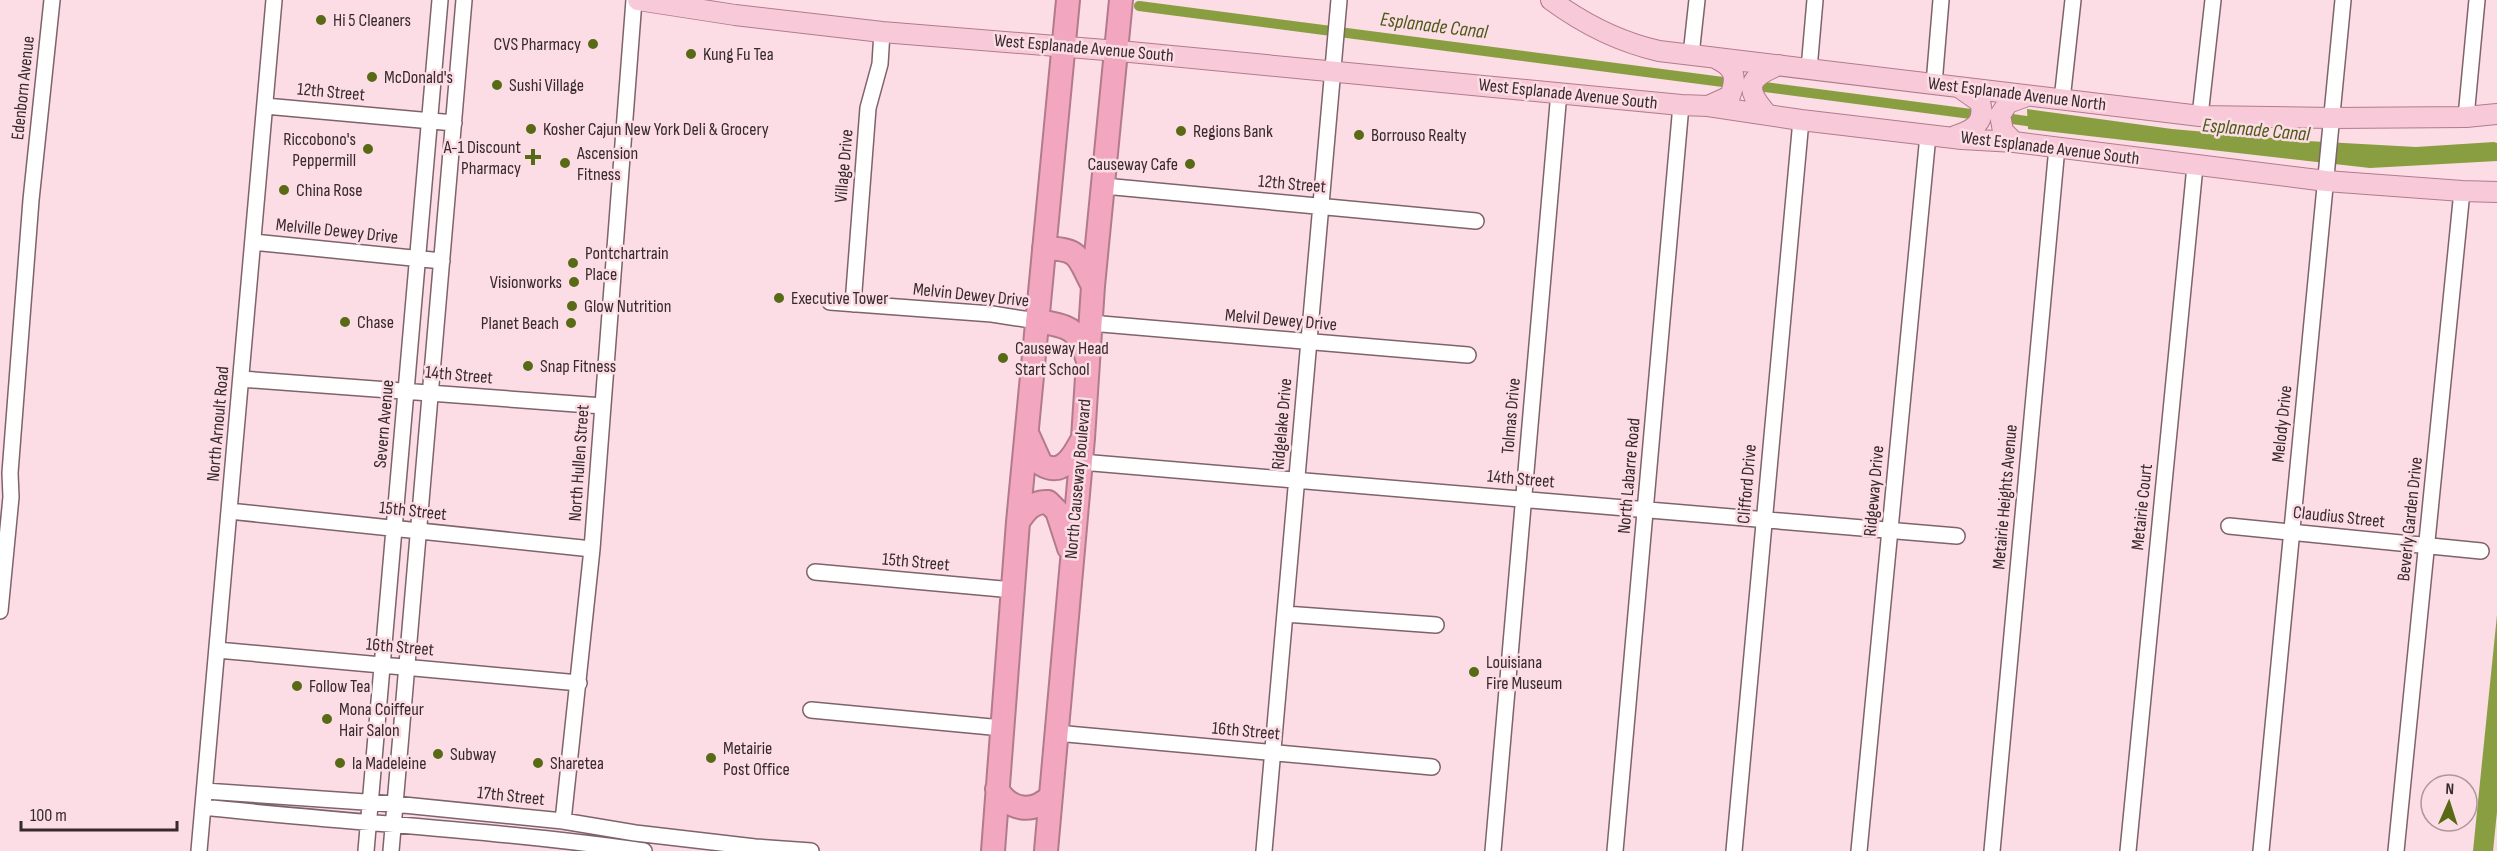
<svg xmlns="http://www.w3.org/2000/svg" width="2497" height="851" font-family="'Sofia Sans Condensed',sans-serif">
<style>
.water{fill:#889e40}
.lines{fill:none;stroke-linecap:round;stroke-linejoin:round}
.canal{stroke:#889e40;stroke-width:10}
.minor-casing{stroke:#7e636b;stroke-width:18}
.major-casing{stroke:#b17b8c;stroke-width:22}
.highway-casing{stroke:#b17b8c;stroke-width:26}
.minor{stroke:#fff;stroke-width:15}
.major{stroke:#f8cad9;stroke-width:20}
.highway{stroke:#f3a6bf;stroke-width:22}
.poi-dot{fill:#586a16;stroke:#fcdce5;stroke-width:2}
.labels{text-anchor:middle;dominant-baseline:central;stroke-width:5;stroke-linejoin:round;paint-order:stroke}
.poi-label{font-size:18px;fill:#362a2e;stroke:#fcdce5;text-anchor:start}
.street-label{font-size:18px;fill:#362a2e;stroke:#fcdce5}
.water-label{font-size:20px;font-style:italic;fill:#4b5a17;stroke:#fcdce5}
</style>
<rect width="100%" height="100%" fill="#fcdce5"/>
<!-- water -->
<path class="water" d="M2027 109 2172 129 2307 141 2416 147 2494 142 2497 143V161L2370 168 2028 129Z
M2497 615V812L2493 851H2473Z"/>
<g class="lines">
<!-- canal -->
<path class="canal" d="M1139 6 1723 82
M1765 87 1971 114
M2012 119 2042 123"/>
<!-- minor casing -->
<g class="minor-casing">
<path id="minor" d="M1691 55 1697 0
M1809 69 1815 0
M1934 84 1941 0
M2062 100 2073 0
M265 106 454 123
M2200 116 2213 0
M2466 117 2477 0
M1104 186 1476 221
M253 242 442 261
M830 302 992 314 1037 321
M853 304 868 108 880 64 882 32
M1090 323 1468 355
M241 379 603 406
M1081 462 1957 536
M229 511 592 549
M2229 526 2481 551
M815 572 1013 590
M0 611 11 497 10 473 31 200 52 0
M1285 614 1436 625
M217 650 579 683
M811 710 1002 728
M1056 733 1432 767
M205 791 394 804 563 821 635 833 755 847 811 851
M203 807C350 823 498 830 644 851
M563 821 592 549 634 0
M199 851 274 0
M366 851 440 0
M391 851 464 0
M1264 851 1339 0
M1493 851 1559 92
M1615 851 1681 105
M1734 851 1801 120
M1859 851 1928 135
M1992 851 2057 147
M2128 851 2195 166
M2261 851 2343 0
M2396 851 2462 191"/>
</g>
<!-- major casing -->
<g class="major-casing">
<path id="major" d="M638 0 735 15 882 32 1130 52 1681 105 1708 106 1801 120 1962 139 2014 142 2326 181 2462 191 2497 192
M1551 0C1585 25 1619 42 1659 51L2200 116 2332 118 2466 117 2497 114
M1708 106 1730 96C1738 76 1734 67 1715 58
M1766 113C1744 87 1748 78 1779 65
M1955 136C1974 130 1986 122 1980 102L1960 88
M2014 142 2003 131 2000 115 2008 103 2027 96"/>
</g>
<!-- highway casing -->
<g class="highway-casing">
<path id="highway" d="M1044 248C1081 249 1077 256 1093 286
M1037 321C1067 326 1078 327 1087 358
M1027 433 1041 464C1062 477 1073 457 1082 440
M1018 522C1026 510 1033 501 1048 502L1057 511 1069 548
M997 789C1010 811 1033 814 1051 796
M993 851 1018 522 1068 0
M1046 851 1083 438 1093 286 1121 0"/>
</g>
<!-- minor -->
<use href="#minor" class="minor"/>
<!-- major -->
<use href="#major" class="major"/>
<!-- highway -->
<use href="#highway" class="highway"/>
</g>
<!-- markers -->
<g class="poi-dot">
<circle cx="321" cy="20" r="6"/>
<circle cx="593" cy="44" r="6"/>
<circle cx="691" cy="54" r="6"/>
<circle cx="372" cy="77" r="6"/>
<circle cx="497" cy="85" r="6"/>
<circle cx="531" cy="129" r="6"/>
<circle cx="1181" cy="131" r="6"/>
<circle cx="1359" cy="135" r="6"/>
<circle cx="368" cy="149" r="6"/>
<path d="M530 148h6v6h6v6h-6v6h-6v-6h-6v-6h6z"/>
<circle cx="565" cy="163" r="6"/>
<circle cx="1190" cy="164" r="6"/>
<circle cx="284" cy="190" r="6"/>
<circle cx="573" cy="263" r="6"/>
<circle cx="574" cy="282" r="6"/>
<circle cx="779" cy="298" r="6"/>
<circle cx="572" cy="306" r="6"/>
<circle cx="345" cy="322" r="6"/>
<circle cx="571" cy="323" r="6"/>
<circle cx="1003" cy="358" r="6"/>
<circle cx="528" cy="366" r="6"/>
<circle cx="1474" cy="672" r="6"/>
<circle cx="297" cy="686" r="6"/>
<circle cx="327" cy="719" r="6"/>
<circle cx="438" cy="754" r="6"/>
<circle cx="711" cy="758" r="6"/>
<circle cx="340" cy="763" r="6"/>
<circle cx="538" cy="763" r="6"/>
</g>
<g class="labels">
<!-- poi labels -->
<g class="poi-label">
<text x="333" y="20">Hi 5 Cleaners</text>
<text x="581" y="44" text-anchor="end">CVS Pharmacy</text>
<text x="703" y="54">Kung Fu Tea</text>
<text x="384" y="77">McDonald's</text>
<text x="509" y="85">Sushi Village</text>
<text x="543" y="129">Kosher Cajun New York Deli &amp; Grocery</text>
<text x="1193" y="131">Regions Bank</text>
<text x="1371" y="135">Borrouso Realty</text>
<text x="356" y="139" text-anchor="end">Riccobono's<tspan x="356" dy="21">Peppermill</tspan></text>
<text x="521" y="147" text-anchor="end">A-1 Discount<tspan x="521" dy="21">Pharmacy</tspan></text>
<text x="577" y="153">Ascension<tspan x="577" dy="21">Fitness</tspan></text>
<text x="1178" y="164" text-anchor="end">Causeway Cafe</text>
<text x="296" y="190">China Rose</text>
<text x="585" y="253">Pontchartrain<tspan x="585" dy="21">Place</tspan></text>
<text x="562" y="282" text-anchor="end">Visionworks</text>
<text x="791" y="298">Executive Tower</text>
<text x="584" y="306">Glow Nutrition</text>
<text x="357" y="322">Chase</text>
<text x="559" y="323" text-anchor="end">Planet Beach</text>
<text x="1015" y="348">Causeway Head<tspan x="1015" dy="21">Start School</tspan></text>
<text x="540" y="366">Snap Fitness</text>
<text x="1486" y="662">Louisiana<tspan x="1486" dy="21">Fire Museum</tspan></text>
<text x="309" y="686">Follow Tea</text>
<text x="339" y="709">Mona Coiffeur<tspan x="339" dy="21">Hair Salon</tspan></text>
<text x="723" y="748">Metairie<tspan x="723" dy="21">Post Office</tspan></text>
<text x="450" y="754">Subway</text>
<text x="352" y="763">la Madeleine</text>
<text x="550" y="763">Sharetea</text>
</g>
<!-- street labels -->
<g class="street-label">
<text transform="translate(1084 48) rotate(5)">West Esplanade Avenue South</text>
<text transform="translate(23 88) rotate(-84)">Edenborn Avenue</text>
<text transform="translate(331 92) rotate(5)">12th Street</text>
<text transform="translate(1568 94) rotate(6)">West Esplanade Avenue South</text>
<text transform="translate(2017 94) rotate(7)">West Esplanade Avenue North</text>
<text transform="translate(2050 148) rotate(7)">West Esplanade Avenue South</text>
<text transform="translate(844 166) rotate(-85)">Village Drive</text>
<text transform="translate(1292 184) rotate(5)">12th Street</text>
<text transform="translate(337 231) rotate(6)">Melville Dewey Drive</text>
<text transform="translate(971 295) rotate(6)">Melvin Dewey Drive</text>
<text transform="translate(1281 320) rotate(5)">Melvil Dewey Drive</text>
<text transform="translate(459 375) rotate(5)">14th Street</text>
<text transform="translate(1511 416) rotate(-85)">Tolmas Drive</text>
<text transform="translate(218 424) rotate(-85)">North Arnoult Road</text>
<text transform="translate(384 424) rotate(-85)">Severn Avenue</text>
<text transform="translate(1282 424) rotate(-85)">Ridgelake Drive</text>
<text transform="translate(2282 424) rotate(-84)">Melody Drive</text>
<text transform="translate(579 463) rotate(-86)">North Hullen Street</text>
<text transform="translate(1629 476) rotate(-85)">North Labarre Road</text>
<text transform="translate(1078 479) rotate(-85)">North Causeway Boulevard</text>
<text transform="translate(1521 479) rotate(5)">14th Street</text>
<text transform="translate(1747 484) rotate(-85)">Clifford Drive</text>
<text transform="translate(1874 491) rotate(-85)">Ridgeway Drive</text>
<text transform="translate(2005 497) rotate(-85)">Metairie Heights Avenue</text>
<text transform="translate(2142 507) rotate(-84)">Metairie Court</text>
<text transform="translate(413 511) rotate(6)">15th Street</text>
<text transform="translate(2339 517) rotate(6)">Claudius Street</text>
<text transform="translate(2410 519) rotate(-84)">Beverly Garden Drive</text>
<text transform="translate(916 562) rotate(5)">15th Street</text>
<text transform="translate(400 647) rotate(5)">16th Street</text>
<text transform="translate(1246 731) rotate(5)">16th Street</text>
<text transform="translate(511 796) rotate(6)">17th Street</text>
</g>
<!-- water labels -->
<g class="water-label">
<text transform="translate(1434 26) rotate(7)">Esplanade Canal</text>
<text transform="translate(2256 130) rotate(5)">Esplanade Canal</text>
</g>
</g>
<!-- north arrow -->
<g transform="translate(2449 803) rotate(3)"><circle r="28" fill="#fcdce5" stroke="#ad959c" stroke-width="1.5"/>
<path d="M0-4.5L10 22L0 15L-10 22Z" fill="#586a16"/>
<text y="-9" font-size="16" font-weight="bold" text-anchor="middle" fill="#362a2e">N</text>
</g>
<!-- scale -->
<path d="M21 821v9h156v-9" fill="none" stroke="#362a2e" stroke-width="3"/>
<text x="30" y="821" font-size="18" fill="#362a2e" stroke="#fcdce5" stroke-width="4.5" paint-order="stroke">100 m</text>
</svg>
